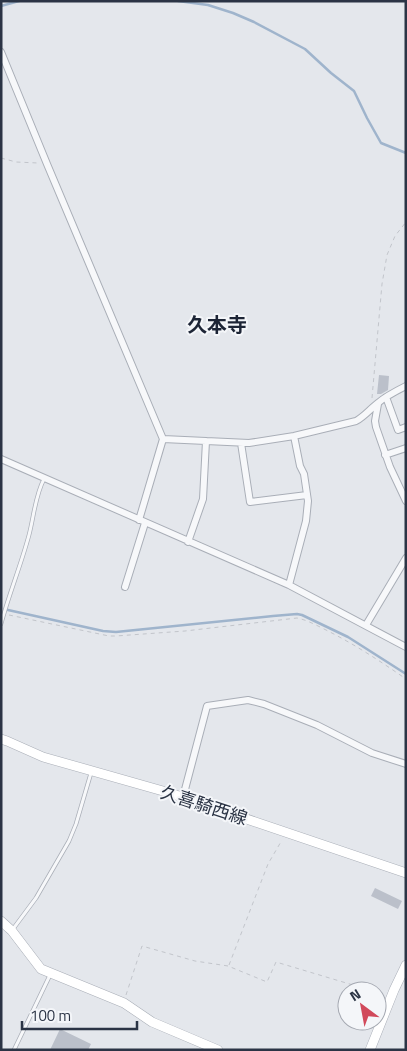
<svg xmlns="http://www.w3.org/2000/svg" width="407" height="1051" font-family="'Titillium Web','Noto Sans JP',sans-serif">
<style>
.lines{fill:none;stroke-linecap:round;stroke-linejoin:round}
.stream{stroke:#9fb4cc;stroke-width:2.5}
.building{fill:#bbc0ca}
.lane-casing{stroke:#a9aeb7;stroke-width:4.5}
.street-casing{stroke:#a9aeb7;stroke-width:8}
.secondary-casing{stroke:#a9aeb7;stroke-width:10}
.path{stroke:#c2c5cb;stroke-width:1;stroke-dasharray:4 4;stroke-linecap:butt}
.lane{stroke:#f7f8fa;stroke-width:3}
.street{stroke:#f7f8fa;stroke-width:6}
.secondary{stroke:#fff;stroke-width:9}
.labels{text-anchor:middle;dominant-baseline:central;stroke-width:4;stroke-linejoin:round;paint-order:stroke}
.street-label{font-size:18px;fill:#2b3445;stroke:#f4f6f9}
.quarter-label{font-size:20px;font-weight:bold;fill:#1d2536;stroke:#f4f6f9}
</style>
<rect width="100%" height="100%" fill="#e4e7ec"/>
<g class="lines">
<!-- stream -->
<path class="stream" d="M178 1 208 5 233 13 254 22 305 49 331 73 354 91 367 118 381 143 406 153
M1 6 19 1
M8 610 103 631 116 632 273 616 297 614 302 615 348 637 406 674"/>
</g>
<!-- building -->
<path class="building" d="M379 375 389 376 388 390 381 394H377Z
M375 888 402 901 398 909 371 896Z
M60 1029 91 1044 88 1050H50Z"/>
<g class="lines">
<!-- lane casing -->
<g class="lane-casing">
<path id="lane" d="M1 624C9 594 21 565 29 535 34 516 35 496 44 479
M13 929 36 898 69 841 76 824 91 773
M14 1050 51 973"/>
</g>
<!-- street casing -->
<g class="street-casing">
<path id="street" d="M1 52 47 164 163 439 139 520
M386 397 398 430 406 427
M378 404 375 421 376 427 390 467 406 501
M163 439 249 443 294 436 356 421C365 416 370 409 378 403 386 396 396 391 406 386
M241 443 250 502 307 495
M385 455 406 448
M1 459 289 585 406 647
M188 542 203 499 206 441
M289 585 306 521 308 501 304 474 300 466 294 436
M125 587 145 523
M366 625 406 558
M183 797 207 706 248 700 264 704 317 725 372 753 406 764"/>
</g>
<!-- secondary casing -->
<g class="secondary-casing">
<path id="secondary" d="M1 739 7 741 43 757 170 793 406 873
M1 921 12 931 41 969 124 1003 152 1022 218 1050
M370 1050 394 990 406 965"/>
</g>
<!-- path -->
<path class="path" d="M1 158 16 162 38 163
M372 398 382 284 387 255 395 236 406 222
M9 615 109 636H116L185 631 297 618C307 620 316 625 326 630 354 644 380 661 406 679
M229 965 268 864 282 840
M377 992 383 994
M126 995 142 946 195 961 228 966 267 982 276 962 373 991"/>
<!-- lane -->
<use href="#lane" class="lane"/>
<!-- street -->
<use href="#street" class="street"/>
<!-- secondary -->
<use href="#secondary" class="secondary"/>
</g>
<g class="labels">
<!-- street labels -->
<g class="street-label">
<text transform="translate(204 805) rotate(18)">久喜騎西線</text>
</g>
<!-- quarter labels -->
<g class="quarter-label">
<text x="217" y="324">久本寺</text>
</g>
</g>
<!-- border -->
<rect width="407" height="1051" fill="none" stroke="#2b3445" stroke-width="5"/>
<!-- north arrow -->
<g transform="translate(362 1006) rotate(328)"><circle r="24" fill="#f4f6f9" stroke="#a4a8b1"/>
<path d="M0-4L9 19L0 12L-9 19Z" fill="#d1495b"/>
<text y="-8" font-size="14" font-weight="bold" text-anchor="middle" fill="#2b3445">N</text>
</g>
<!-- scale -->
<path d="M22 1021v8h115v-8" fill="none" stroke="#2b3445" stroke-width="2.5"/>
<text x="30" y="1021" font-size="15" fill="#2b3445" stroke="#f4f6f9" stroke-width="4" paint-order="stroke">100 m</text>
</svg>
